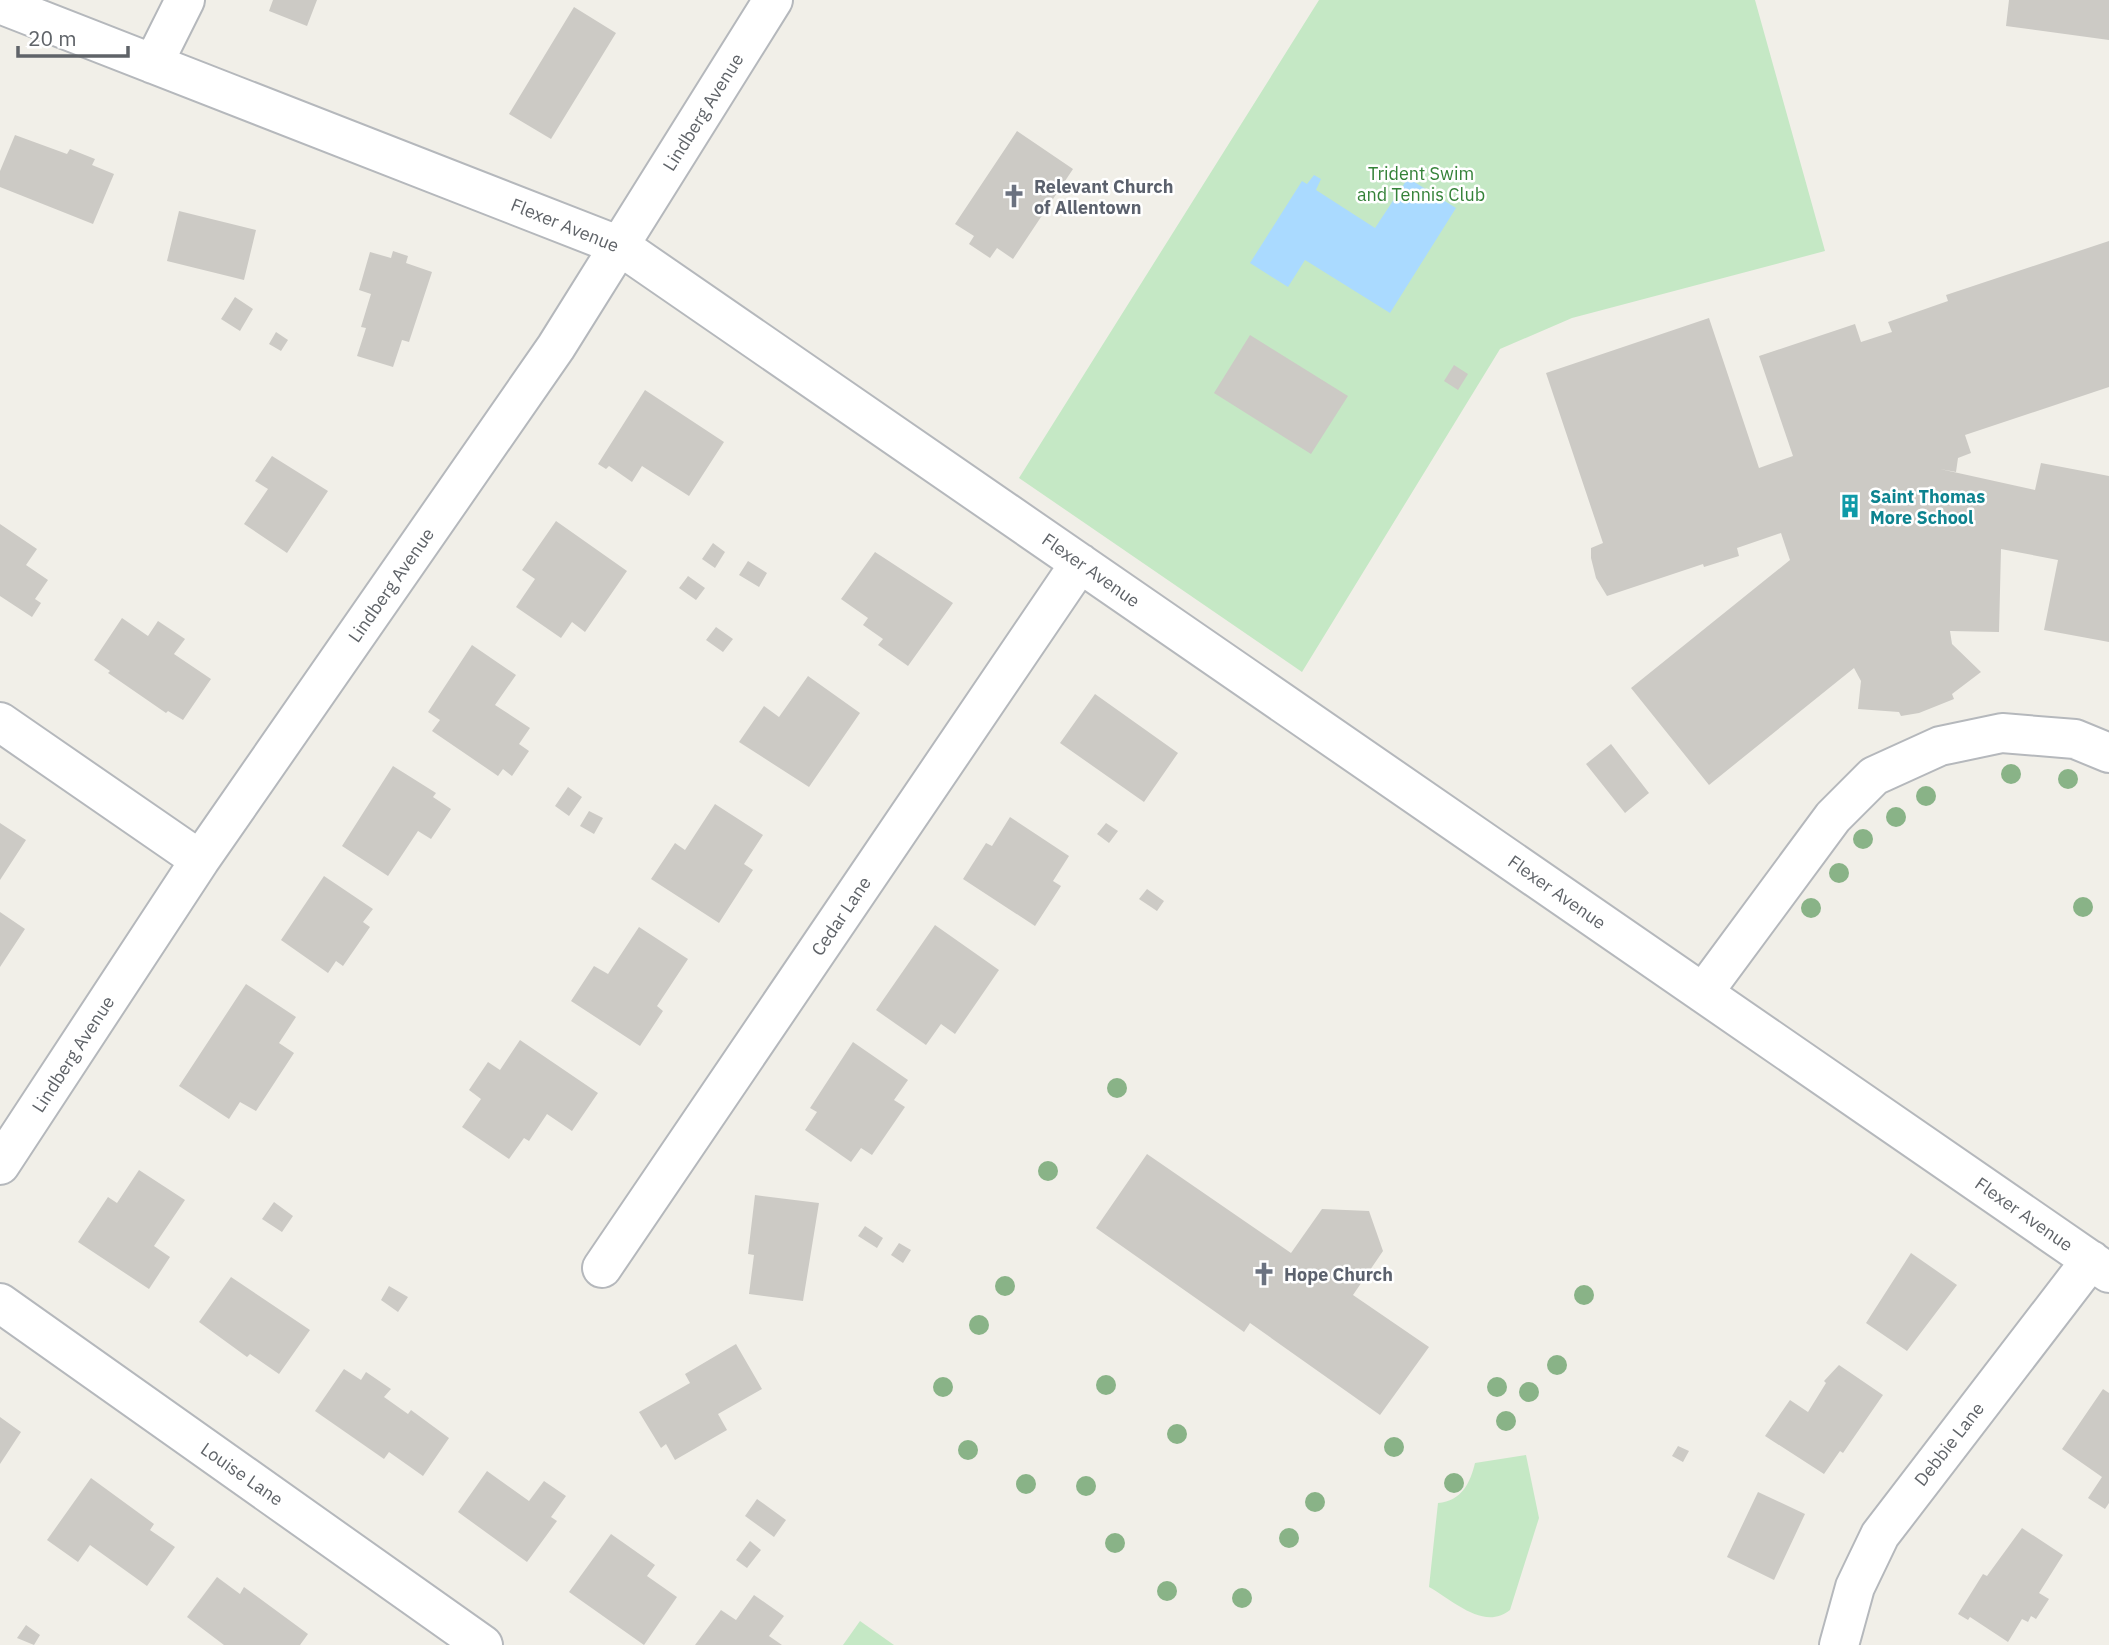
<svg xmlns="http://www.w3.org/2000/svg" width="2109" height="1645" font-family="'IBM Plex Sans',sans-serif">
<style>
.green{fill:#c5e8c5}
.water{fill:#aadaff}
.building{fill:#cccac5}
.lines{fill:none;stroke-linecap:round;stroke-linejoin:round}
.minor-casing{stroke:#b5b8bc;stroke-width:42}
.minor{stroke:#fff;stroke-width:38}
.tree{fill:#89b387}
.labels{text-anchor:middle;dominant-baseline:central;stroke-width:5;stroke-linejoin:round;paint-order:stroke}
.street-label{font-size:18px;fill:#5f6368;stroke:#fff}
.park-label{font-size:18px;fill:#348238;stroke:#fff}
.worship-label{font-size:18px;font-weight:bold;fill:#5b616d;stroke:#fff;text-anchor:start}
.culture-label{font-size:18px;font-weight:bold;fill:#0d838f;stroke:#fff;text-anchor:start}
</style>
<rect width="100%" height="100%" fill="#f1efe8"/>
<!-- green -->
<path class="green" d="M1319 0H1755L1825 251 1572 318 1500 349 1302 672 1019 478Z
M1526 1455 1539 1518 1510 1610C1484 1631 1454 1601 1429 1587L1438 1503C1462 1501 1470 1483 1475 1463Z
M860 1621 894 1645H843Z"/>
<!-- water -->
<path class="water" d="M1314 175 1321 179 1316 190 1375 228 1408 178 1456 208 1390 313 1305 260 1288 287 1250 263 1302 181 1307 184Z"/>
<!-- building -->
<path class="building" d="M273 0H317L307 26 269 11Z
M2009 0H2109V40L2006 26Z
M574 7 616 33 551 139 509 114Z
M1017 131 1073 169 1013 259 997 248 990 258 969 244 974 236 955 224Z
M15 135 67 154 70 149 95 159 92 165 114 174 93 224 0 187V171Z
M179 211 256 230 244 280 167 261Z
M2109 241V387L1965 435 1971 453 1958 458 1956 472 1940 469 2035 490 2041 463 2109 476V642L2044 630 2058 560 2001 549 1999 632 1950 631 1952 644 1981 672 1952 694 1954 699 1919 713 1901 716 1899 712 1858 709 1861 681 1854 668 1709 785 1631 688 1790 560 1781 533 1737 548 1739 556 1704 567 1703 564 1607 596 1596 578 1591 558V548L1603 543 1546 373 1709 318 1759 468 1793 456 1759 356 1855 324 1861 342 1892 332 1888 322 1948 301 1946 295Z
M393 251 408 256 406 263 432 272 409 342 402 340 393 367 357 356 366 328 361 327 371 294 359 290 370 252 391 258Z
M235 297 253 309 240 331 221 319Z
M276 332 288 340 281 351 269 344Z
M1250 335 1348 396 1311 454 1214 393Z
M1454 365 1468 374 1458 390 1444 381Z
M645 390 724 442 689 496 642 466 632 482 609 466 606 469 598 464Z
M272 456 328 491 287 553 244 524 268 489 255 481Z
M556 521 627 571 585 632 572 622 561 638 516 607 535 579 522 570Z
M0 524 37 549 26 565 48 580 35 599 41 603 32 617 0 596Z
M713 543 725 552 715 568 702 559Z
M875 552 953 603 908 666 878 645 883 639 863 625 868 618 841 599Z
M748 561 767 573 759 587 739 575Z
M688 576 705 588 696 600 679 588Z
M122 618 148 636 158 621 185 639 174 654 211 679 183 720 168 711 166 713 108 673 110 671 94 660Z
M716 627 733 639 723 652 706 640Z
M472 645 516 675 495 705 530 728 519 744 529 751 512 776 503 769 498 776 432 731 440 720 428 712Z
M808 676 860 713 809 787 739 742 764 706 779 717Z
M1095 694 1178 753 1144 802 1060 743Z
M1611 744 1649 793 1625 813 1586 764Z
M393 766 436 793 433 797 451 809 431 839 418 831 388 876 342 846Z
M568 787 582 797 569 816 555 806Z
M715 804 763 835 744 864 753 870 719 923 651 879 675 843 685 850Z
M589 811 603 818 594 834 580 826Z
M1010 817 1069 856 1053 881 1061 886 1035 926 963 879 986 843 992 846Z
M0 823 26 840 0 880Z
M1106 823 1118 831 1109 843 1097 834Z
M324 876 373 909 363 922 370 927 343 966 336 961 328 973 281 940Z
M1147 889 1164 901 1157 911 1139 899Z
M0 912 25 929 0 967Z
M935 925 999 970 955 1034 941 1024 926 1045 876 1010Z
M639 927 688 959 657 1006 663 1011 640 1046 571 1001 594 966 608 974Z
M246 984 296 1017 279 1043 294 1053 256 1111 240 1102 229 1119 179 1086Z
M520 1040 598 1093 572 1131 547 1114 529 1141 524 1138 509 1159 462 1127 481 1099 469 1090 488 1062 500 1070Z
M853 1042 908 1080 894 1100 905 1107 872 1155 861 1148 851 1162 805 1130 817 1112 810 1108Z
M1147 1154 1291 1253 1322 1209 1369 1211 1383 1251 1353 1295 1429 1347 1380 1415 1250 1323 1244 1332 1096 1228Z
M139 1170 185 1200 154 1246 170 1257 149 1289 78 1242 108 1197 117 1203Z
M755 1195 819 1203 803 1301 749 1294 754 1255 748 1254Z
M274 1202 293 1216 282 1232 262 1219Z
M865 1226 883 1238 877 1248 858 1236Z
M899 1243 911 1250 903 1263 891 1255Z
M1911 1253 1957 1285 1907 1351 1866 1323Z
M231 1277 310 1330 279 1374 250 1354 247 1357 199 1322Z
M389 1286 408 1297 398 1312 381 1300Z
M736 1344 762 1389 718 1414 727 1430 675 1460 666 1444 661 1448 639 1412 690 1383 685 1374Z
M1839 1365 1883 1395 1843 1453 1840 1451 1824 1474 1765 1436 1790 1400 1808 1412 1826 1383 1824 1381Z
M344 1369 361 1380 366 1372 391 1389 384 1397 408 1414 411 1410 449 1438 423 1476 389 1452 384 1459 315 1411Z
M2103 1389 2109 1393V1503L2105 1509 2088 1498 2102 1477 2062 1449Z
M0 1417 21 1432 0 1464Z
M1678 1446 1689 1451 1683 1462 1672 1456Z
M487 1471 529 1501 544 1481 566 1496 551 1517 557 1521 527 1562 458 1512Z
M91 1478 154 1524 150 1530 175 1547 147 1586 90 1545 78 1562 47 1540Z
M1758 1492 1805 1514 1774 1580 1727 1557Z
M757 1499 786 1520 774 1537 745 1516Z
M2022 1528 2063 1555 2039 1593 2049 1599 2036 1619 2031 1616 2028 1622 2022 1619 2008 1642 1970 1617 1968 1620 1958 1614 1983 1574 1987 1576Z
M611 1534 655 1565 647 1576 677 1597 644 1645 569 1592Z
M750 1541 761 1550 747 1568 736 1560Z
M217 1577 240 1594 244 1587 308 1634 300 1645H224L187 1617Z
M754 1595 784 1616 769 1636 782 1645H695L721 1610 736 1620Z
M26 1625 40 1635 34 1645 17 1638Z"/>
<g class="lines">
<!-- minor casing -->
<g class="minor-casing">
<path id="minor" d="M0 4 620 246 2109 1273
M153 64 185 0
M0 722 200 860
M1703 993 1833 817 1874 776 1940 746 2002 733 2075 739 2109 753
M0 1165 200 860 556 347 773 0
M602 1268 1080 563
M0 1303 483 1645
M1839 1645 1855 1587 1880 1535 2091 1260"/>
</g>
<!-- minor -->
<use href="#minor" class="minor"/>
</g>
<!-- trees -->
<g class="tree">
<circle cx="2011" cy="774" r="10"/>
<circle cx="2068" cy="779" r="10"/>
<circle cx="1926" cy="796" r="10"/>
<circle cx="1896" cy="817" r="10"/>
<circle cx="1863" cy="839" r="10"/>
<circle cx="1839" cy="873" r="10"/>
<circle cx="2083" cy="907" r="10"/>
<circle cx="1811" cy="908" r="10"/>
<circle cx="1117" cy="1088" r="10"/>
<circle cx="1048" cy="1171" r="10"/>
<circle cx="1005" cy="1286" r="10"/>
<circle cx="1584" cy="1295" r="10"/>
<circle cx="979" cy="1325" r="10"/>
<circle cx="1557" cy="1365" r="10"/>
<circle cx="1106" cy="1385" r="10"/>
<circle cx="943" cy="1387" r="10"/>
<circle cx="1497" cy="1387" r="10"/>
<circle cx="1529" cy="1392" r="10"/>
<circle cx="1506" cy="1421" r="10"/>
<circle cx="1177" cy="1434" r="10"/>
<circle cx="1394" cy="1447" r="10"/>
<circle cx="968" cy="1450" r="10"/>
<circle cx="1454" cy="1483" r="10"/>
<circle cx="1026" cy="1484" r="10"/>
<circle cx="1086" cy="1486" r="10"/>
<circle cx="1315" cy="1502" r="10"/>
<circle cx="1289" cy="1538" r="10"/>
<circle cx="1115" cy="1543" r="10"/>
<circle cx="1167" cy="1591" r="10"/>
<circle cx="1242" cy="1598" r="10"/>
</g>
<!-- icons -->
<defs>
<g id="church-bare" transform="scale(1.89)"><path d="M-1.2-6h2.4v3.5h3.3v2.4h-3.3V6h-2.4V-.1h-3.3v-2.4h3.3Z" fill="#6b7280" stroke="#fff" stroke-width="2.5" paint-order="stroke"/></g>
<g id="building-bare" transform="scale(1.89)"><path d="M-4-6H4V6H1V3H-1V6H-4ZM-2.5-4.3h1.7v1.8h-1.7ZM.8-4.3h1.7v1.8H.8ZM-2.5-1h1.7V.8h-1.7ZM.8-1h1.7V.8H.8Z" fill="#0f9aa8" stroke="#fff" stroke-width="2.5" paint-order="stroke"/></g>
</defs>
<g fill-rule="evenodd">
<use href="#church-bare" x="1014" y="196"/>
<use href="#building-bare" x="1850" y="506"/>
<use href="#church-bare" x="1264" y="1274"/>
</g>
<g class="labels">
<!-- street labels -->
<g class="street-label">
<text transform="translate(703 112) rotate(-58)">Lindberg Avenue</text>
<text transform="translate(565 225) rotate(22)">Flexer Avenue</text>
<text transform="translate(1091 570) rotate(35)">Flexer Avenue</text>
<text transform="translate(391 585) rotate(-55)">Lindberg Avenue</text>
<text transform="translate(1557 892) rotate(35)">Flexer Avenue</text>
<text transform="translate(841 916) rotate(-56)">Cedar Lane</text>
<text transform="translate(73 1054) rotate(-57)">Lindberg Avenue</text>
<text transform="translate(2024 1214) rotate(35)">Flexer Avenue</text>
<text transform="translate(1949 1444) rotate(-52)">Debbie Lane</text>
<text transform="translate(242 1474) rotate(35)">Louise Lane</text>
</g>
<!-- park labels -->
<g class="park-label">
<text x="1421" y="173">Trident Swim<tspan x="1421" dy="21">and Tennis Club</tspan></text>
</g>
<!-- worship labels -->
<g class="worship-label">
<text x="1034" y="186">Relevant Church<tspan x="1034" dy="21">of Allentown</tspan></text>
<text x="1284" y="1274">Hope Church</text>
</g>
<!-- culture labels -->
<g class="culture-label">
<text x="1870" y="496">Saint Thomas<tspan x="1870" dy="21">More School</tspan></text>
</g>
</g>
<!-- scale -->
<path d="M18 46v10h110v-10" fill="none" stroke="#5f6368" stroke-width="3.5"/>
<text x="28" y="46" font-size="21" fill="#5f6368" stroke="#ffffff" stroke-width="5" paint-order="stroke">20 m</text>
</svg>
